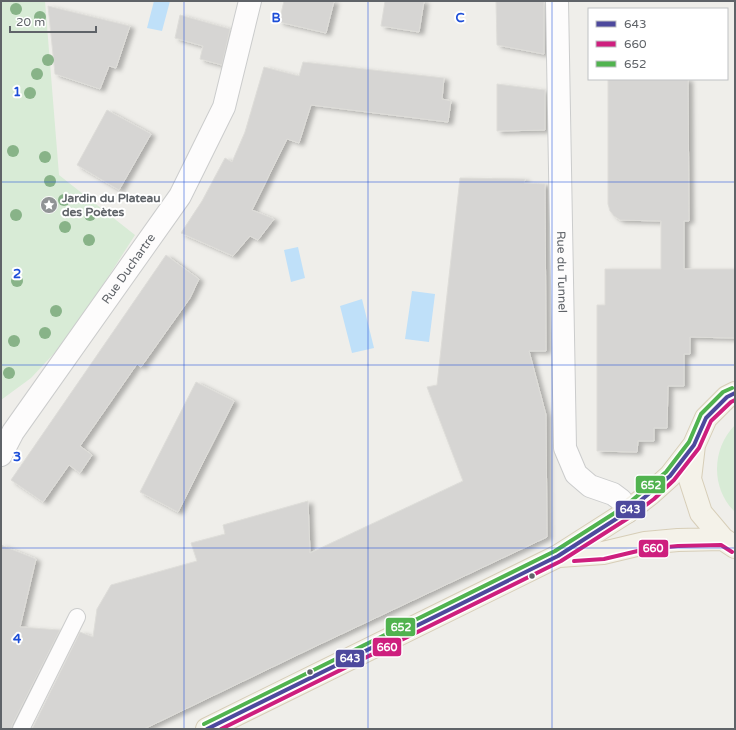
<svg xmlns="http://www.w3.org/2000/svg" width="736" height="730" font-family="'Varela Round',sans-serif">
<style>
.green{fill:#d8ebd6}
.water{fill:#bfe0f9}
.building{fill:#d6d5d3;stroke:#deddd9;filter:url(#shadow)}
.lines{fill:none;stroke-linecap:round;stroke-linejoin:round}
.lane-casing{stroke:#cbcccc;stroke-width:18}
.street-casing{stroke:#cbcccc;stroke-width:24}
.primary-casing{stroke:#d7ceb8;stroke-width:24}
.lane{stroke:#fdfcfc;stroke-width:16}
.street{stroke:#fdfcfc;stroke-width:22}
.primary{stroke:#f4f2e9;stroke-width:22}
.bus-1-casing{stroke:#fff;stroke-width:7}
.bus-2-casing{stroke:#fff;stroke-width:7}
.bus-3-casing{stroke:#fff;stroke-width:7}
.bus-1{stroke:#4d499d;stroke-width:4}
.bus-2{stroke:#ce1f7e;stroke-width:4}
.bus-3{stroke:#51b34f;stroke-width:4}
.tree{fill:#88b388}
.grid{fill:none;stroke:#1d4ed8;stroke-width:1;stroke-opacity:0.55}
.bus-dot{fill:#5f6368;stroke:#fff;stroke-width:1.5}
.labels{text-anchor:middle;dominant-baseline:central;stroke-width:4;stroke-linejoin:round;paint-order:stroke}
.poi-label{font-size:12px;font-weight:bold;fill:#5f6368;stroke:#fff;text-anchor:start}
.street-label{font-size:12px;fill:#5f6368;stroke:#fff}
.grid-label{font-size:13px;text-anchor:middle;font-weight:bold;fill:#1d4ed8;stroke:#fff;stroke-width:4;stroke-linejoin:round;paint-order:stroke}
.line-badge{stroke:#fff;stroke-width:1.5}
.badge-label{font-size:11px;text-anchor:middle;font-weight:bold;fill:#fff}
</style>
<defs>
<filter id="shadow"><feDropShadow dx="4.5" dy="2.5" stdDeviation="2" flood-color="#0004"/></filter>
</defs>
<rect width="100%" height="100%" fill="#efeeea"/>
<!-- green -->
<path class="green" d="M1 1H45L59 175 135 235 94 299 61 346 31 378 1 400Z
M735 425V512C711 489 711 449 735 425Z"/>
<!-- water -->
<path class="water" d="M154 1H170L162 31 147 28Z
M298 247 305 278 291 282 284 250Z
M412 291 435 294 429 342 405 339Z
M362 299 374 348 352 353 340 306Z"/>
<!-- building -->
<path class="building" d="M284 1H334L326 33 279 22Z
M385 1H424L419 32 381 26Z
M496 1H544V54L497 45Z
M48 6 130 26 116 68 109 66 100 89 55 74Z
M180 15 230 29 222 65 200 59 203 46 175 38Z
M303 62 444 78 442 99 451 101 448 122 311 105 299 143 287 139 252 210 274 219 258 240 250 236 233 256 181 233 202 201 225 158 232 162 245 132 264 67 299 76Z
M608 79H688L689 221H684V269H735V338L690 337V354H684V386H668L667 428H654V441H638L637 452 597 451V305H605V269H661V221L620 220 614 216 610 211 608 204Z
M497 84 545 90V130L497 131Z
M107 110 151 134 119 190 77 165Z
M460 178 525 179 524 183 545 184 546 351H529L546 415 547 537 314 647 144 729H32L80 632 93 637 97 609 111 585 197 561 191 543 225 534 223 525 308 501 310 553 463 481 427 387 437 385Z
M166 255 199 279 190 298 141 367 137 364 80 446 92 455 80 473 69 465 43 502 11 480Z
M196 382 234 401 178 512 140 492Z
M1 545 36 559 20 627 60 630 12 725V729H1Z"/>
<g class="lines">
<!-- lane casing -->
<g class="lane-casing">
<path id="lane" d="M21 729 77 617"/>
</g>
<!-- street casing -->
<g class="street-casing">
<g id="street">
<path id="s1" d="M557 1 565 448 576 474 590 486 613 494 621 500 627 512"/>
<path id="s2" d="M1 455 13 432 180 196 224 107 250 1"/>
</g>
</g>
<!-- primary casing -->
<g class="primary-casing">
<path id="primary" d="M735 393 727 397 706 418 694 445 690 479 701 513 723 539 735 547
M559 556 603 553 645 543 678 540 723 539
M207 729 558 556 627 512 650 494 670 476 694 445"/>
</g>
<!-- lane -->
<use href="#lane" class="lane"/>
<!-- street -->
<use href="#street" class="street"/>
<!-- primary -->
<use href="#primary" class="primary"/>
<!-- bus-1 casing -->
<g class="bus-1-casing">
<path id="bus-1" d="M207 729 558 556 627 512 670 476 694 445 706 418 727 397 735 393"/>
</g>
<!-- bus-2 casing -->
<g class="bus-2-casing">
<path id="bus-2" d="M574 561 604 559 646 549 678 546 721 545 732 552
M221 729 561 561 630 517 654 499 674 480 699 448 711 421 731 402 735 400"/>
</g>
<!-- bus-3 casing -->
<g class="bus-3-casing">
<path id="bus-3" d="M204 724 555 551 624 507 666 472 689 442 701 414 723 392 732 388"/>
</g>
<!-- bus-1 -->
<use href="#bus-1" class="bus-1"/>
<!-- bus-2 -->
<use href="#bus-2" class="bus-2"/>
<!-- bus-3 -->
<use href="#bus-3" class="bus-3"/>
</g>
<!-- trees -->
<g class="tree">
<circle cx="16" cy="9" r="6"/>
<circle cx="40" cy="17" r="6"/>
<circle cx="48" cy="60" r="6"/>
<circle cx="37" cy="74" r="6"/>
<circle cx="30" cy="93" r="6"/>
<circle cx="13" cy="151" r="6"/>
<circle cx="45" cy="157" r="6"/>
<circle cx="50" cy="181" r="6"/>
<circle cx="64" cy="200" r="6"/>
<circle cx="16" cy="215" r="6"/>
<circle cx="90" cy="215" r="6"/>
<circle cx="65" cy="227" r="6"/>
<circle cx="89" cy="240" r="6"/>
<circle cx="17" cy="281" r="6"/>
<circle cx="56" cy="311" r="6"/>
<circle cx="45" cy="333" r="6"/>
<circle cx="14" cy="341" r="6"/>
<circle cx="9" cy="373" r="6"/>
</g>
<!-- grid -->
<path class="grid" d="M184 1V729M368 1V729M552 1V729M1 182H735M1 365H735M1 548H735"/>
<!-- icons -->
<defs>
<g id="sight-disc" transform="scale(0.9)"><circle r="9.5" fill="#919496" stroke="#fff"/><path d="M0-6L1.8-2.2L6-1.7L2.9 1.2L3.7 5.4L0 3.3L-3.7 5.4L-2.9 1.2L-6-1.7L-1.8-2.2Z" fill="#fff"/></g>
</defs>
<g fill-rule="evenodd">
<use href="#sight-disc" x="49" y="205"/>
</g>
<!-- markers -->
<g class="bus-dot">
<circle cx="532" cy="576" r="3.5"/>
<circle cx="310" cy="672" r="3.5"/>
</g>
<g class="labels">
<!-- poi labels -->
<g class="poi-label">
<text x="62" y="198">Jardin du Plateau<tspan x="62" dy="14">des Poètes</tspan></text>
</g>
<!-- street labels -->
<g class="street-label">
<text stroke="none"><textPath href="#s2" startOffset="226">Rue Duchartre</textPath></text>
<text stroke="none"><textPath href="#s1" startOffset="271">Rue du Tunnel</textPath></text>
</g>
</g>
<g class="grid-label">
<text x="276" y="22">B</text>
<text x="460" y="22">C</text>
<text x="17" y="96">1</text>
<text x="17" y="278">2</text>
<text x="17" y="461">3</text>
<text x="17" y="643">4</text>
</g>
<g class="line-badge">
<rect x="635" y="475" width="31" height="19" rx="4" fill="#51b34f"/>
<rect x="615" y="500" width="31" height="19" rx="4" fill="#4d499d"/>
<rect x="638" y="539" width="31" height="19" rx="4" fill="#ce1f7e"/>
<rect x="385" y="617" width="31" height="20" rx="4" fill="#51b34f"/>
<rect x="372" y="637" width="30" height="20" rx="4" fill="#ce1f7e"/>
<rect x="335" y="649" width="30" height="19" rx="4" fill="#4d499d"/>
</g>
<g class="badge-label">
<text x="651" y="489">652</text>
<text x="630" y="513">643</text>
<text x="653" y="552">660</text>
<text x="401" y="631">652</text>
<text x="387" y="651">660</text>
<text x="350" y="662">643</text>
</g>
<!-- border -->
<rect width="736" height="730" fill="none" stroke="#5f6368" stroke-width="4"/>
<!-- legend -->
<rect x="588" y="8" width="140" height="72" fill="#ffffff" stroke="#bfc1c3"/>
<rect x="596" y="21" width="20" height="6" fill="#4d499d" stroke="#bfc1c3"/>
<text x="624" y="28" font-size="12" fill="#5f6368">643</text>
<rect x="596" y="41" width="20" height="6" fill="#ce1f7e" stroke="#bfc1c3"/>
<text x="624" y="48" font-size="12" fill="#5f6368">660</text>
<rect x="596" y="61" width="20" height="6" fill="#51b34f" stroke="#bfc1c3"/>
<text x="624" y="68" font-size="12" fill="#5f6368">652</text>
<!-- scale -->
<path d="M10 26v6h86v-6" fill="none" stroke="#5f6368" stroke-width="2"/>
<text x="16" y="26" font-size="12" fill="#5f6368" stroke="#ffffff" stroke-width="3" paint-order="stroke">20 m</text>
</svg>
